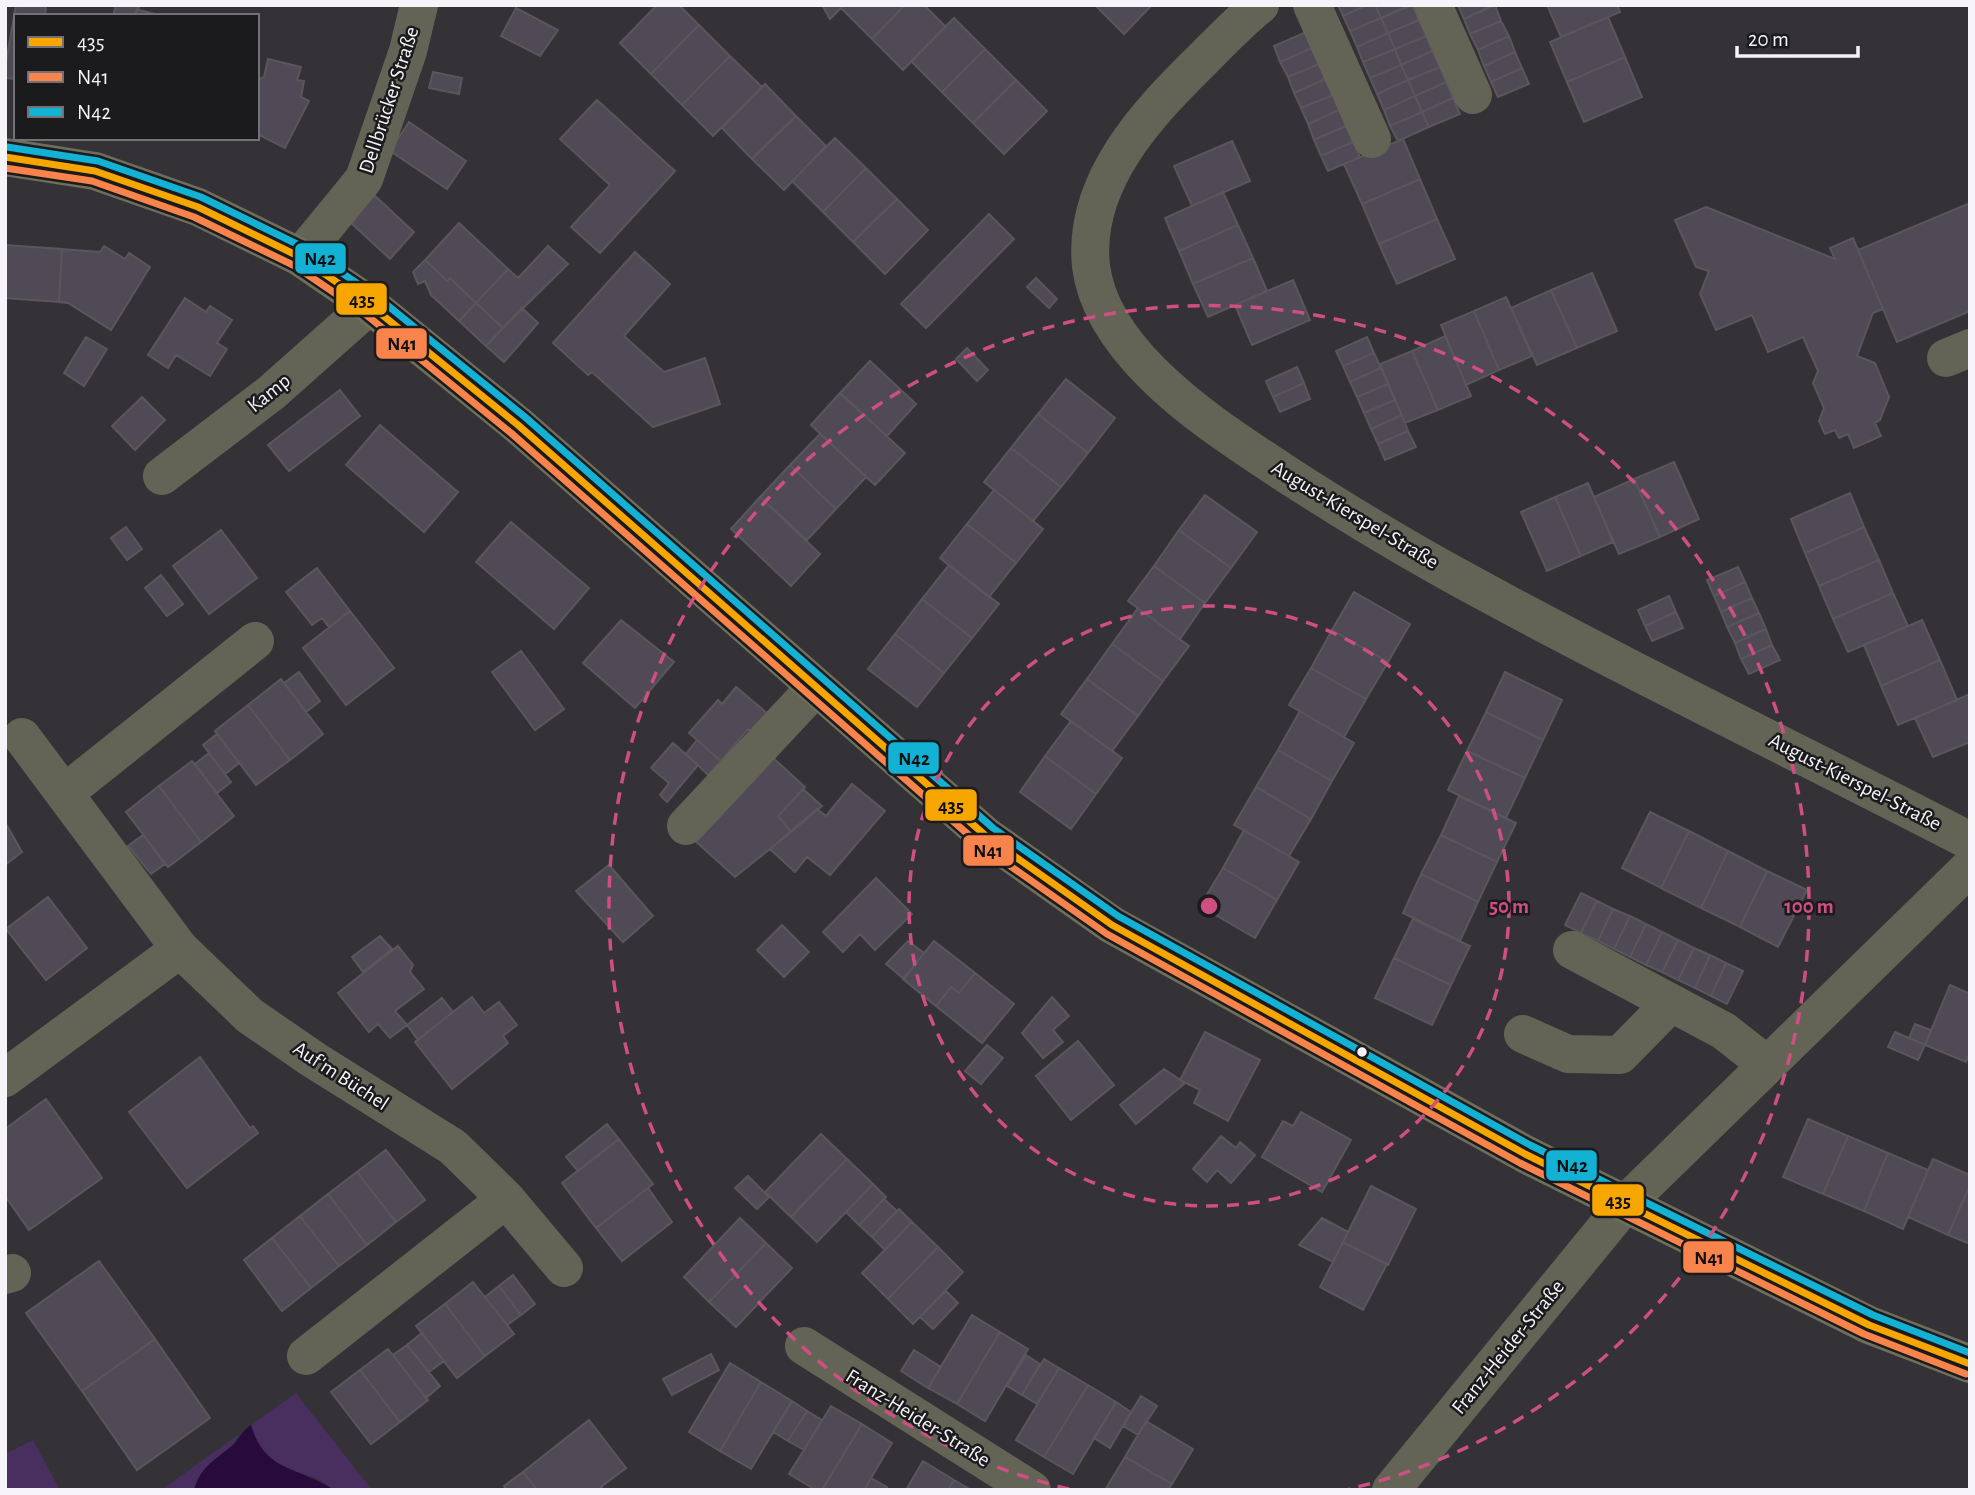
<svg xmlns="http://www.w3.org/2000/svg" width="1975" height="1495" font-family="'Alegreya Sans',sans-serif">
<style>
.green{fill:#482f5f}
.water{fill:#280a3d}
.building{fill:#504a57;stroke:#59575b;stroke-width:2}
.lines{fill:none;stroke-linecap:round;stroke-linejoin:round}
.minor{stroke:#646456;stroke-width:38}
.major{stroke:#6d6e5b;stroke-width:38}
.bus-1-casing{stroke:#1b1a1d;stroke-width:12}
.bus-2-casing{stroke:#1b1a1d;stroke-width:12}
.bus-3-casing{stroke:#1b1a1d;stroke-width:12}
.bus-1{stroke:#f7a600;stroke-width:7}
.bus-2{stroke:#f8844c;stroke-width:7}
.bus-3{stroke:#13b2d5;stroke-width:7}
.ring{fill:none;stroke:#cf4f82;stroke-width:3.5;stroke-dasharray:12 9}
.bus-dot{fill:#f6f4f8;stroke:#1b1a1d;stroke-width:2.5}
.labels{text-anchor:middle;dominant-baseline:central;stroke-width:5;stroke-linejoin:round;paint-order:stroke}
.street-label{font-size:21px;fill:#f6f4f8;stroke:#1b1a1d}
.centre{fill:#cf4f82;stroke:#1b1a1d;stroke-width:3.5}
.ring-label{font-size:21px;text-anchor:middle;font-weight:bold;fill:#cf4f82;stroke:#1b1a1d;stroke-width:5;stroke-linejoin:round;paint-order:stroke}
.line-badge{stroke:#1b1a1d;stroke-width:2.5}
.pale-badge-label{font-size:19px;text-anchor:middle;font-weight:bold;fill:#111}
</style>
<rect width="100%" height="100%" fill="#343236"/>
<!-- green -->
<path class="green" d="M296 1393 372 1490H334L318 1479 275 1464 256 1442 251 1425Z
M238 1435C233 1452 204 1458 194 1490H161Z
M33 1440 60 1490H5V1454Z"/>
<!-- water -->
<path class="water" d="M251 1425C265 1473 298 1466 334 1490H194C201 1465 216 1460 233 1445 240 1438 240 1433 251 1425Z"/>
<!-- building -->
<path class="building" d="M16 5H46L45 16H16V79L5 78V68Z
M116 5H140L135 16H113Z
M657 5H679L699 25 651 74 620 43Z
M822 5H844L830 19Z
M844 5H905L872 39 841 8Z
M905 5H924L946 27 903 70 872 39Z
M1095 5H1152L1124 34Z
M1338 5H1367L1343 16Z
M1367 5H1375L1381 18 1350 31 1343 16Z
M1375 5H1410L1381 18Z
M1412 5 1419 20 1388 33 1381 18Z
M1458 5H1494L1464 19Z
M1495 5 1501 21 1470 34 1464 19Z
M1547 5H1617L1620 12 1561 37Z
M516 8 558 30 540 56 501 36Z
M137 9 139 10 163 16H135Z
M1608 17 1625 57 1567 82 1550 42Z
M954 18 985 49 942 92 911 61Z
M1381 18 1388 33 1357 47 1350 31Z
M1419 20 1426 36 1395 49 1388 33Z
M1501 21 1509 36 1478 50 1470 34Z
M699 25 730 56 682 105 651 74Z
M1306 32 1312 48 1280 62 1274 46Z
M1388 33 1395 49 1363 62 1357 47Z
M1426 36 1432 51 1401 65 1395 49Z
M1509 36 1515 52 1484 66 1478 50Z
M1312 48 1319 64 1288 77 1280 62Z
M985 49 1016 80 973 123 942 92Z
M1395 49 1401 65 1370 78 1363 62Z
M1432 51 1440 67 1408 80 1401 65Z
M1515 52 1522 68 1491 82 1484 66Z
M730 56 762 87 713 136 682 105Z
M1625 57 1642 97 1584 122 1567 82Z
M268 59 301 67 297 80 304 81 301 97 309 101 285 148 257 134V80L264 77Z
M1319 64 1325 79 1294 93 1288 77Z
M1401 65 1408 80 1377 94 1370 78Z
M1440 67 1446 82 1415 96 1408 80Z
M1522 68 1529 84 1498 97 1491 82Z
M433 72 462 78 459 94 429 88Z
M1325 79 1333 95 1301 108 1294 93Z
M1016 80 1047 111 1004 154 973 123Z
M1408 80 1415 96 1384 110 1377 94Z
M1446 82 1453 98 1422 112 1415 96Z
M765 84 796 116 752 159 722 128Z
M1333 95 1339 110 1308 124 1301 108Z
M1415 96 1422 112 1390 126 1384 110Z
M1453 98 1460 114 1429 127 1422 112Z
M597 100 675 171 600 253 571 227 610 185 560 139Z
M1339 110 1346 126 1314 140 1308 124Z
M1422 112 1429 127 1398 141 1390 126Z
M796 116 826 146 784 190 752 159Z
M409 122 466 161 447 189 390 151Z
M1346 126 1353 142 1321 156 1314 140Z
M835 138 866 168 823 212 792 181Z
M1403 139 1420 179 1362 204 1344 164Z
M1232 141 1250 181 1192 206 1174 166Z
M1353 142 1360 157 1328 171 1321 156Z
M866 168 897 199 853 242 823 212Z
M1420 179 1437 219 1379 244 1362 204Z
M1223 192 1238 225 1179 251 1165 218Z
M374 195 414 232 390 259 350 222Z
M897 199 928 230 885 274 853 242Z
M1970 203V311L1897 342 1858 250Z
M1706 207 1835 259 1830 248 1853 238 1883 309 1873 313 1857 356 1875 363 1889 397 1880 420 1875 423 1881 436 1854 448 1848 434 1839 438 1835 430 1825 434 1819 421 1824 408 1813 383 1818 371 1803 337 1768 352 1752 315 1716 330 1700 294 1709 271 1696 267 1675 220Z
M989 214 1014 239 926 328 901 304Z
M1437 219 1455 259 1397 284 1379 244Z
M459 223 508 269 476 303 450 278 447 281 425 260Z
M1238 225 1253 258 1193 284 1179 251Z
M5 245 62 249 59 302 5 298Z
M104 246 125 259 129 253 150 267 111 330 68 303 59 302 62 249 100 252Z
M548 246 568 264 503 328 476 303 508 269 518 278Z
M635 252 670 284 624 336 664 372 705 358 720 404 653 427 592 372 588 375 553 343Z
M1253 258 1267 291 1208 317 1193 284Z
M425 260 447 281 450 278 476 303 459 321 431 295 425 281 418 284 413 272Z
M1592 273 1617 331 1577 348 1551 290Z
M1036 278 1057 299 1049 308 1027 287Z
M1293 280 1310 320 1252 345 1235 305Z
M1551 290 1577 348 1537 365 1511 308Z
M1506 297 1532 356 1499 370 1474 311Z
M185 298 206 312 210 306 232 320 217 343 227 349 210 376 176 355 168 368 148 355Z
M476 303 503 328 486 346 459 321Z
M522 308 538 323 504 362 486 346Z
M1474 311 1499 370 1466 385 1441 325Z
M1445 336 1471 396 1438 410 1412 351Z
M86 337 107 349 84 386 64 373Z
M1367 337 1374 353 1343 366 1336 351Z
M967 348 988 370 977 381 956 359Z
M1412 351 1438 410 1405 423 1380 364Z
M1374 353 1381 368 1350 382 1343 366Z
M870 361 916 404 887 436 840 393Z
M1297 367 1304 383 1273 397 1266 381Z
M1381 368 1388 384 1357 397 1350 382Z
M1066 379 1115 418 1088 453 1038 414Z
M1304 383 1310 399 1280 412 1273 397Z
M1388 384 1395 400 1364 413 1357 397Z
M340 390 360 416 289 471 268 445Z
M840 393 905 453 875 485 811 425Z
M142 397 165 420 135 450 112 426Z
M1395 400 1402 415 1371 429 1364 413Z
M1038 414 1088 453 1061 487 1011 448Z
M1402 415 1408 431 1378 444 1371 429Z
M380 425 458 492 424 532 346 465Z
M1408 431 1416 447 1385 460 1378 444Z
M820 434 866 477 836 509 790 465Z
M1011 448 1061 487 1033 521 984 482Z
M1674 462 1699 519 1660 537 1634 479Z
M790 465 836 509 807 540 760 497Z
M1634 479 1660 537 1619 554 1594 497Z
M1588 483 1613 542 1581 556 1555 497Z
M994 490 1043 529 1016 563 967 524Z
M1850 493 1864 527 1805 553 1791 519Z
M1205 495 1257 532 1231 568 1179 530Z
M760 497 820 554 791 586 731 529Z
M1555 497 1581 556 1547 571 1521 512Z
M511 522 589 588 554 629 476 562Z
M967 524 1016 563 989 597 940 558Z
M126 527 142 549 127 560 111 538Z
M1864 527 1879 560 1819 586 1805 553Z
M221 530 257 578 209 614 173 566Z
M1179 530 1231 568 1205 603 1154 566Z
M1879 560 1893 593 1833 619 1819 586Z
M949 565 999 604 972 638 922 599Z
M1154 566 1205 603 1180 639 1128 601Z
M1738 567 1745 582 1714 596 1707 580Z
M317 568 350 611 329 627 322 618 312 625 286 592Z
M161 575 183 604 167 616 145 588Z
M1745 582 1752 598 1721 612 1714 596Z
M1354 592 1410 624 1388 662 1332 630Z
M1893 593 1908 626 1848 652 1833 619Z
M1669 596 1676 612 1645 626 1638 610Z
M1752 598 1759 613 1727 627 1721 612Z
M922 599 972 638 944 673 895 634Z
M1138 608 1189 646 1163 681 1112 644Z
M350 611 394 668 346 705 303 648Z
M1676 612 1683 628 1652 641 1645 626Z
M1759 613 1766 629 1735 643 1727 627Z
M621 620 674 662 635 708 583 663Z
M1922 620 1940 660 1881 686 1864 645Z
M1766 629 1772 645 1741 659 1735 643Z
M1332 630 1388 662 1366 699 1311 668Z
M895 634 944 673 917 707 868 669Z
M1112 644 1163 681 1138 716 1087 679Z
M1772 645 1780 660 1749 674 1741 659Z
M521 651 564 709 535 730 492 672Z
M1940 660 1957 700 1898 725 1881 686Z
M1311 668 1366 699 1344 737 1289 705Z
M299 672 320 701 306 712 284 683Z
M1505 672 1562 700 1543 740 1486 712Z
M281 679 323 734 290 760 248 705Z
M1087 679 1138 716 1112 751 1061 714Z
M736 687 768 714 752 733 748 729 721 761 689 733 718 700 722 704Z
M1970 694V742L1933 757 1915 718Z
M248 705 290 760 256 785 215 731Z
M1300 711 1354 743 1332 781 1278 750Z
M1486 712 1543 740 1525 778 1467 751Z
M1071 721 1122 758 1096 794 1045 756Z
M217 734 239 763 225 774 203 745Z
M697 740 721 761 708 775 686 754Z
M673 743 698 765 667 802 660 795 669 783 651 768Z
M1278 750 1332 781 1311 819 1256 787Z
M1467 751 1525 778 1506 818 1448 790Z
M209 753 231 782 217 793 195 764Z
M770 755 805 787 778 816 791 832 735 877 693 839Z
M1045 756 1096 794 1071 829 1020 792Z
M192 761 234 816 201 842 159 786Z
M852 784 885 811 830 875 807 857 795 872 770 849 817 809 826 816Z
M159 786 201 842 168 867 126 812Z
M1256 787 1311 819 1289 856 1234 825Z
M803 789 822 806 791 832 778 816Z
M1459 796 1516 823 1497 862 1441 835Z
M1650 812 1689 831 1661 888 1622 868Z
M5 822 22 852 5 865Z
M1244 830 1299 862 1277 900 1223 868Z
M1689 831 1728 851 1701 908 1661 888Z
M143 835 165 864 151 874 128 846Z
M1441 835 1497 862 1478 902 1421 874Z
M1728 851 1767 871 1740 927 1701 908Z
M609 865 653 916 623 942 576 891Z
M1223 868 1277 900 1255 938 1200 906Z
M1767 871 1807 890 1778 947 1740 927Z
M1421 874 1478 902 1460 941 1403 913Z
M876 878 912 914 875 950 860 934 843 952 823 932Z
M1581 893 1597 901 1581 933 1565 925Z
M48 897 87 948 46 980 6 929Z
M1597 901 1613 909 1598 941 1581 933Z
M1613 909 1630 916 1614 949 1598 941Z
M1630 916 1646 924 1630 957 1614 949Z
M1413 919 1470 946 1451 985 1394 958Z
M1646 924 1662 932 1646 965 1630 957Z
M782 925 809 952 784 977 757 950Z
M1662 932 1678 940 1662 972 1646 965Z
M380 936 392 949 363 972 352 957Z
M1678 940 1694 948 1678 980 1662 972Z
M908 941 924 953 904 979 886 964Z
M934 941 975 973 959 993 951 987 936 1006 903 979Z
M398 946 413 965 410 972 424 989 395 1011 407 1025 390 1038 378 1024 369 1032 338 993Z
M1694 948 1710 955 1695 988 1678 980Z
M1710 955 1726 963 1711 996 1695 988Z
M1394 958 1451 985 1432 1025 1375 998Z
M1726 963 1743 971 1727 1004 1711 996Z
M975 973 1014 1004 982 1043 936 1006 951 987 959 993Z
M1950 985 1970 994V1053L1966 1062 1925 1045Z
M472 997 484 1013 499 1002 517 1025 503 1036 508 1043 452 1089 415 1042Z
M1052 997 1069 1016 1053 1030 1063 1042 1043 1058 1022 1033Z
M442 998 453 1012 418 1040 407 1025Z
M1915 1024 1931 1030 1925 1045 1909 1038Z
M1205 1032 1260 1060 1228 1121 1194 1103 1200 1090 1180 1080Z
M1895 1032 1925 1045 1918 1060 1888 1047Z
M1078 1041 1114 1085 1071 1120 1036 1076Z
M987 1045 1003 1058 981 1084 965 1071Z
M200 1057 250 1128 253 1126 258 1133 187 1188 129 1112Z
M1164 1069 1185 1083 1136 1124 1120 1105Z
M46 1099 102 1178 29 1230 5 1196V1129Z
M1301 1112 1351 1140 1322 1192 1262 1157 1283 1121 1293 1126Z
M1808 1119 1848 1136 1823 1194 1783 1177Z
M607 1124 619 1139 578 1171 566 1157Z
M821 1134 847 1159 791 1217 765 1192Z
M1221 1136 1236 1148 1240 1142 1255 1155 1231 1183 1217 1170 1207 1182 1193 1169Z
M1848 1136 1888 1153 1864 1211 1823 1194Z
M619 1139 653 1184 596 1228 562 1183Z
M386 1150 425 1200 396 1222 357 1172Z
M1888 1153 1928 1170 1903 1229 1864 1211Z
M847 1159 873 1184 817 1242 791 1217Z
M1933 1159 1970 1175V1185L1948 1235 1908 1217Z
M357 1172 396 1222 367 1245 328 1194Z
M748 1176 769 1197 757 1209 735 1188Z
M873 1184 886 1197 859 1225 846 1212Z
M1970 1185V1244L1948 1235Z
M1371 1186 1416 1209 1388 1265 1343 1242Z
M648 1188 672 1222 622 1261 596 1228Z
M328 1194 367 1245 339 1266 300 1216Z
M884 1199 897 1211 872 1237 859 1225Z
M899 1209 912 1222 885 1250 872 1237Z
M300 1216 339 1266 311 1288 272 1238Z
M740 1218 766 1243 709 1302 684 1277Z
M1322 1218 1348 1232 1333 1262 1299 1245Z
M912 1222 938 1247 888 1299 862 1273Z
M272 1238 311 1288 282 1311 244 1260Z
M1343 1242 1387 1264 1363 1310 1320 1287Z
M766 1243 792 1268 736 1327 709 1302Z
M938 1247 963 1272 913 1324 888 1299Z
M99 1261 155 1339 82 1391 26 1313Z
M513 1275 535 1304 521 1315 499 1286Z
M473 1282 514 1334 485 1356 445 1304Z
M499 1286 521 1315 507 1325 485 1297Z
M946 1291 958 1303 933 1329 920 1317Z
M445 1304 485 1356 457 1378 416 1326Z
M972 1315 1000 1332 957 1404 928 1388Z
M1000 1332 1028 1349 985 1421 957 1404Z
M422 1333 444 1361 429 1372 407 1345Z
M155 1339 210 1418 137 1470 82 1391Z
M407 1345 440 1386 426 1398 393 1355Z
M388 1349 428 1400 400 1422 360 1370Z
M914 1350 941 1367 928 1388 901 1371Z
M711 1354 719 1370 672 1395 663 1379Z
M1026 1355 1040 1364 1022 1395 1007 1386Z
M1044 1359 1059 1368 1037 1404 1022 1395Z
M730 1363 761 1382 720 1451 689 1432Z
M1059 1368 1088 1385 1044 1457 1016 1440Z
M360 1370 400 1422 371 1444 331 1392Z
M761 1382 792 1401 751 1469 720 1451Z
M1088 1385 1116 1402 1073 1474 1044 1457Z
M1141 1396 1157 1406 1138 1435 1123 1426Z
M792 1401 807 1411 788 1441 773 1432Z
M1116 1402 1131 1412 1110 1448 1094 1438Z
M831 1406 862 1424 822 1490H816L789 1474Z
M807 1411 822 1420 804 1450 788 1441Z
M589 1420 626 1468 601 1487 603 1490H537L523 1472Z
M1146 1421 1193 1449 1172 1484 1125 1457Z
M862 1424 892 1443 871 1478 864 1490H822Z
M1125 1457 1172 1484 1168 1490H1105Z
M923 1461 954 1480 948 1490H906Z
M523 1472 537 1490H506L504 1486Z
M871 1478 887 1487 885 1490H864Z
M954 1480 971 1490H948Z"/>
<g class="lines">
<!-- minor -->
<path class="minor" d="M1260 5C1240 21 1222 40 1204 58 1149 112 1082 181 1091 266 1096 308 1123 344 1152 373 1190 411 1236 441 1280 470 1337 507 1394 542 1454 575 1623 668 1798 752 1970 841
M1312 5 1372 139
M1433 5 1473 95
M300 257 364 179 408 51 419 5
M1946 358 1970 348
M162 476 271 393 370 305
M66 792 255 641
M686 826 815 688
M180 949 250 1016 314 1060 453 1147 506 1199 564 1268
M1572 950 1724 1031 1766 1064
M1523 1034 1568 1054 1620 1055 1671 1003
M5 1078 180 949 22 737
M5 1275 12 1273
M804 1346 1032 1490
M306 1356 506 1199
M1391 1490 1626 1203 1970 867"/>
<!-- major -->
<path class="major" d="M5 157 95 171 198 207 300 257 370 305 518 425 986 836 1112 925 1525 1154 1869 1325 1970 1364"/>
<!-- bus-1 casing -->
<g class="bus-1-casing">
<path id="bus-1" d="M5 157 95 171 198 207 300 257 370 305 518 425 986 836 1112 925 1525 1154 1869 1325 1970 1364"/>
</g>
<!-- bus-2 casing -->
<g class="bus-2-casing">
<path id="bus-2" d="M5 168 92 181 194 217 295 266 364 313 511 433 979 844 1107 934 1520 1163 1864 1334 1966 1374"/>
</g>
<!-- bus-3 casing -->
<g class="bus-3-casing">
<path id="bus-3" d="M7 147 98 161 201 197 305 248 376 296 525 417 993 828 1118 916 1530 1145 1873 1315 1970 1353"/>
</g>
<!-- bus-1 -->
<use href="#bus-1" class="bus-1"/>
<!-- bus-2 -->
<use href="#bus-2" class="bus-2"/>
<!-- bus-3 -->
<use href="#bus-3" class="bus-3"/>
</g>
<!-- distance rings -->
<g class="ring">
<circle cx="1209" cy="906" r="300"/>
<path d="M1069 1489A600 600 0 1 1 1349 1489"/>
</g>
<!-- markers -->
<circle class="bus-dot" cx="1362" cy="1052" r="6"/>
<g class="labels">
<!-- street labels -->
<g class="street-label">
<text transform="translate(389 100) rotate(-72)">Dellbrücker Straße</text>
<text transform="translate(269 393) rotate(-39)">Kamp</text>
<text transform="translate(1355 515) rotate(31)">August-Kierspel-Straße</text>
<text transform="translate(1855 782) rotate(27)">August-Kierspel-Straße</text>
<text transform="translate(341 1076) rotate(33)">Auf'm Büchel</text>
<text transform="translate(1508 1347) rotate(-51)">Franz-Heider-Straße</text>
<text transform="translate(918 1418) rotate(32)">Franz-Heider-Straße</text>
</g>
</g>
<circle cx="1209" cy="906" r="10" class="centre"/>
<g class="ring-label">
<text x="1509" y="913">50 m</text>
<text x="1809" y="913">100 m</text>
</g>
<g class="line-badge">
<rect x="294" y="242" width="53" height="33" rx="7" fill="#13b2d5"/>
<rect x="335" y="282" width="53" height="34" rx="7" fill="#f7a600"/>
<rect x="375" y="327" width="53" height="33" rx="7" fill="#f8844c"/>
<rect x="887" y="741" width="53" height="34" rx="7" fill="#13b2d5"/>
<rect x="924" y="788" width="54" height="34" rx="7" fill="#f7a600"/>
<rect x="962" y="834" width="53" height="33" rx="7" fill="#f8844c"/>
<rect x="1545" y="1149" width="53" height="33" rx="7" fill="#13b2d5"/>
<rect x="1591" y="1183" width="54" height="34" rx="7" fill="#f7a600"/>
<rect x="1682" y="1240" width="53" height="34" rx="7" fill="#f8844c"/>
</g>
<g class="pale-badge-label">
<text x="320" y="265">N42</text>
<text x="362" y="306">435</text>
<text x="402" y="350">N41</text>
<text x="914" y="765">N42</text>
<text x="951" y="812">435</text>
<text x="988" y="857">N41</text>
<text x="1572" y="1172">N42</text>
<text x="1618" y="1207">435</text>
<text x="1709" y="1264">N41</text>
</g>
<!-- border -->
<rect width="1975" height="1495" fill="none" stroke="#f6f4f8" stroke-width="14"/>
<!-- legend -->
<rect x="14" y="14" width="245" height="126" fill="#1b1a1d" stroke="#737175" stroke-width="2"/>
<rect x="28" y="37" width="35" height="10" fill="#f7a600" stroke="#737175" stroke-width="2"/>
<text x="77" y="49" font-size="21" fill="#f6f4f8">435</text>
<rect x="28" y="72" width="35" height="10" fill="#f8844c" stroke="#737175" stroke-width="2"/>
<text x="77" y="84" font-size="21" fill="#f6f4f8">N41</text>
<rect x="28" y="107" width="35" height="10" fill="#13b2d5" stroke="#737175" stroke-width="2"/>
<text x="77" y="119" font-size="21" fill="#f6f4f8">N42</text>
<!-- scale -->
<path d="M1737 46v10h121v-10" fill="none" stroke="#f6f4f8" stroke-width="3.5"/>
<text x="1748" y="46" font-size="21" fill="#f6f4f8" stroke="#1b1a1d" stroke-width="5" paint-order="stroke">20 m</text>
</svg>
